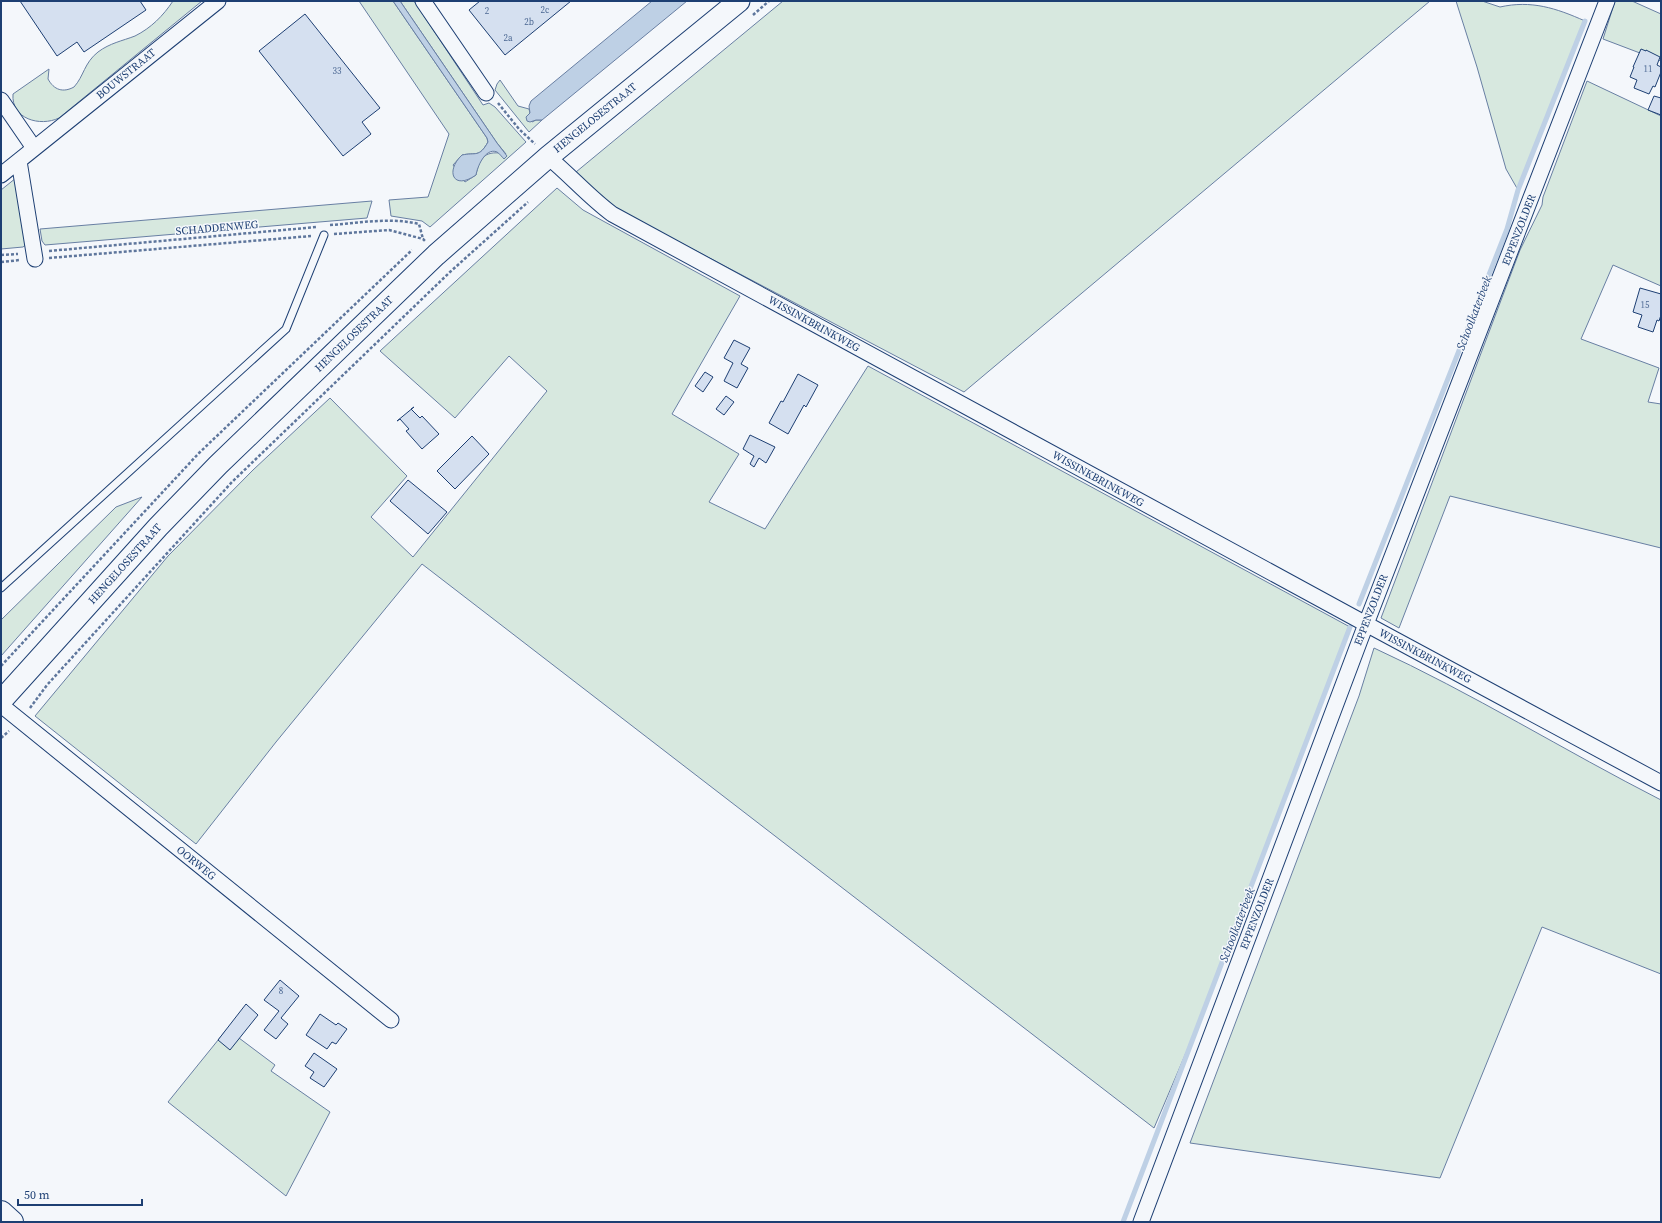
<svg xmlns="http://www.w3.org/2000/svg" width="1662" height="1223" font-family="'Source Serif 4',serif">
<style>
.green{fill:#d7e8df;stroke:#687fa3}
.water{fill:#bed0e5;stroke:#687fa3}
.lines{fill:none;stroke-linecap:round;stroke-linejoin:round}
.stream{stroke:#bed0e5;stroke-width:5}
.building{fill:#d5e0f0;stroke:#1d3f73}
.service-casing{stroke:#1d3f73;stroke-width:9}
.minor-casing{stroke:#1d3f73;stroke-width:17}
.secondary-casing{stroke:#1d3f73;stroke-width:23}
.trunk-casing{stroke:#1d3f73;stroke-width:24}
.path{stroke:#5e769c;stroke-width:2.5;stroke-dasharray:3 2;stroke-linecap:butt}
.service{stroke:#f4f7fb;stroke-width:7}
.minor{stroke:#f4f7fb;stroke-width:15}
.secondary{stroke:#f4f7fb;stroke-width:21}
.trunk{stroke:#f4f7fb;stroke-width:22}
.labels{text-anchor:middle;dominant-baseline:central;stroke-width:3;stroke-linejoin:round;paint-order:stroke}
.number-label{font-size:9px;fill:#4b6792}
.street-label{font-size:11px;fill:#1d3f73;stroke:#f4f7fb}
.water-label{font-size:12px;font-style:italic;fill:#1d3f73;stroke:#f4f7fb}
</style>
<rect width="100%" height="100%" fill="#f4f7fb"/>
<!-- green -->
<path class="green" d="M173 1H202L59 118C40 127 11 119 13 94L49 69 48 79C54 90 63 93 74 87 84 76 84 63 98 52 110 43 122 41 135 36 151 28 163 16 173 1Z
M359 1H393L487 138 488 142C479 158 476 152 462 155L453 165 465 182 476 175C480 156 486 150 506 154L497 143 400 1H414L483 105 489 103 495 107 526 142 430 227 422 221 391 216 389 200 428 197 449 134Z
M783 1H1430L964 392 607 204 584 183 576 172Z
M1456 1H1482L1500 7C1531 0 1556 8 1585 21L1518 190 1506 169 1477 67Z
M1615 1H1632L1661 14V61L1603 39Z
M500 80 518 106 529 109 530 113 528 115 532 122 536 120H542L529 132 495 90 497 84Z
M1587 81 1661 116V286L1613 265 1581 339 1659 368 1648 402 1661 404V548L1450 496 1399 628 1381 618 1520 250 1542 205 1543 197Z
M16 178 27 244 23 247 1 249V190Z
M557 188 583 210 740 296 672 414 739 454 709 502 765 529 868 366 1350 627 1194 1034 1154 1128 422 564 276 742 196 844 35 716 168 556 253 470 330 398 407 476 371 517 413 557 547 391 509 356 455 418 380 351Z
M372 201 367 218 45 245 42 241 40 229Z
M142 497 1 656V620L116 507Z
M1374 648C1472 693 1565 751 1661 800V974L1542 927 1440 1178 1190 1143 1359 696Z
M227 1029 275 1065 271 1071 330 1112 286 1196 168 1102Z"/>
<!-- water -->
<path class="water" d="M393 1H400L497 143 507 156 504 159C502 157 499 153 497 152 485 147 477 168 476 175 453 191 445 171 462 155 476 152 479 158 488 142L487 138Z
M652 1H687L542 120H536L530 122 527 121 526 117 530 113 529 106 531 101Z"/>
<g class="lines">
<!-- stream -->
<path class="stream" d="M1359 604 1507 229 1518 190 1585 21
M1123 1222 1350 627"/>
</g>
<!-- building -->
<path class="building" d="M20 1H140L146 10 84 52 77 42 57 56Z
M480 1H571L505 55 469 10Z
M305 14 380 108 362 122 371 134 343 156 259 51Z
M1641 49 1646 51V50L1660 57 1657 65 1661 67V72L1655 87 1653 86 1649 94 1634 88 1637 80 1630 77 1634 67H1633Z
M1654 96 1661 98V115L1648 110Z
M1640 288 1661 294V315L1659 321 1657 320 1653 332 1638 327 1642 315 1633 312Z
M734 340 750 348 741 364 748 368 737 388 724 381 733 363 724 358Z
M705 372 713 377 703 392 695 386Z
M798 374 818 385 806 407 804 405 788 434 769 423 781 401 783 402Z
M726 396 734 402 724 415 716 409Z
M414 407 411 409 420 418 422 416 439 434 422 449 406 431 409 429 400 419 397 421Z
M750 435 775 447 766 463 759 458 754 467 750 464 754 456 743 449Z
M472 436 489 454 455 489 437 471Z
M408 480 447 512 428 534 390 501Z
M280 980 299 996 281 1018 288 1024 276 1039 264 1030 279 1011 264 1000Z
M246 1004 258 1015 230 1050 218 1040Z
M320 1014 336 1025 338 1023 347 1029 336 1044 332 1042 327 1049 306 1035Z
M314 1053 337 1069 324 1087 310 1078 314 1072 305 1066Z"/>
<g class="lines">
<!-- service casing -->
<g class="service-casing">
<path id="service" d="M1 588 286 329 324 235"/>
</g>
<!-- minor casing -->
<g class="minor-casing">
<path id="minor" d="M423 1 486 93
M1 100 34 148
M548 157C570 175 589 197 612 214L1366 624 1661 783
M19 161 35 259
M1 175 218 1
M1 705 391 1020
M1141 1222 1366 624 1607 1"/>
</g>
<!-- secondary casing -->
<g class="secondary-casing">
<path id="secondary" d="M1 701 158 527 218 465 436 255 548 157 739 1"/>
</g>
<!-- trunk casing -->
<g class="trunk-casing">
<path id="trunk" d="M1 1212 12 1222"/>
</g>
<!-- path -->
<path class="path" d="M753 15 769 1
M498 103 519 129 535 144
M330 225C360 223 390 217 419 224L423 239
M334 234 389 230 423 239 425 241
M49 251 317 227
M1 255 18 254
M49 258 311 236
M1 262 20 260
M1 666 199 453 412 250
M30 708 47 685 232 482 450 272 528 202
M1 738 9 731"/>
<!-- service -->
<use href="#service" class="service"/>
<!-- minor -->
<use href="#minor" class="minor"/>
<!-- secondary -->
<use href="#secondary" class="secondary"/>
<!-- trunk -->
<use href="#trunk" class="trunk"/>
</g>
<g class="labels">
<!-- number labels -->
<g class="number-label">
<text x="545" y="10">2c</text>
<text x="487" y="11">2</text>
<text x="529" y="22">2b</text>
<text x="508" y="38">2a</text>
<text x="1648" y="69">11</text>
<text x="337" y="71">33</text>
<text x="1645" y="305">15</text>
<text x="281" y="991">8</text>
</g>
<!-- street labels -->
<g class="street-label">
<text transform="translate(126 74) rotate(-39)">BOUWSTRAAT</text>
<text transform="translate(595 118) rotate(-39)">HENGELOSESTRAAT</text>
<text transform="translate(217 228) rotate(-5)">SCHADDENWEG</text>
<text transform="translate(1519 230) rotate(-69)">EPPENZOLDER</text>
<text transform="translate(814 324) rotate(29)">WISSINKBRINKWEG</text>
<text transform="translate(354 334) rotate(-44)">HENGELOSESTRAAT</text>
<text transform="translate(1098 479) rotate(29)">WISSINKBRINKWEG</text>
<text transform="translate(125 564) rotate(-48)">HENGELOSESTRAAT</text>
<text transform="translate(1371 610) rotate(-69)">EPPENZOLDER</text>
<text transform="translate(1425 656) rotate(28)">WISSINKBRINKWEG</text>
<text transform="translate(196 863) rotate(39)">OORWEG</text>
<text transform="translate(1257 914) rotate(-69)">EPPENZOLDER</text>
</g>
<!-- water labels -->
<g class="water-label">
<text transform="translate(1474 313) rotate(-69)">Schoolkaterbeek</text>
<text transform="translate(1237 925) rotate(-69)">Schoolkaterbeek</text>
</g>
</g>
<!-- border -->
<rect width="1662" height="1223" fill="none" stroke="#1d3f73" stroke-width="4"/>
<!-- scale -->
<path d="M18 1199v6h124v-6" fill="none" stroke="#1d3f73" stroke-width="2"/>
<text x="24" y="1199" font-size="12" fill="#1d3f73" stroke="#f4f7fb" stroke-width="3" paint-order="stroke">50 m</text>
</svg>
